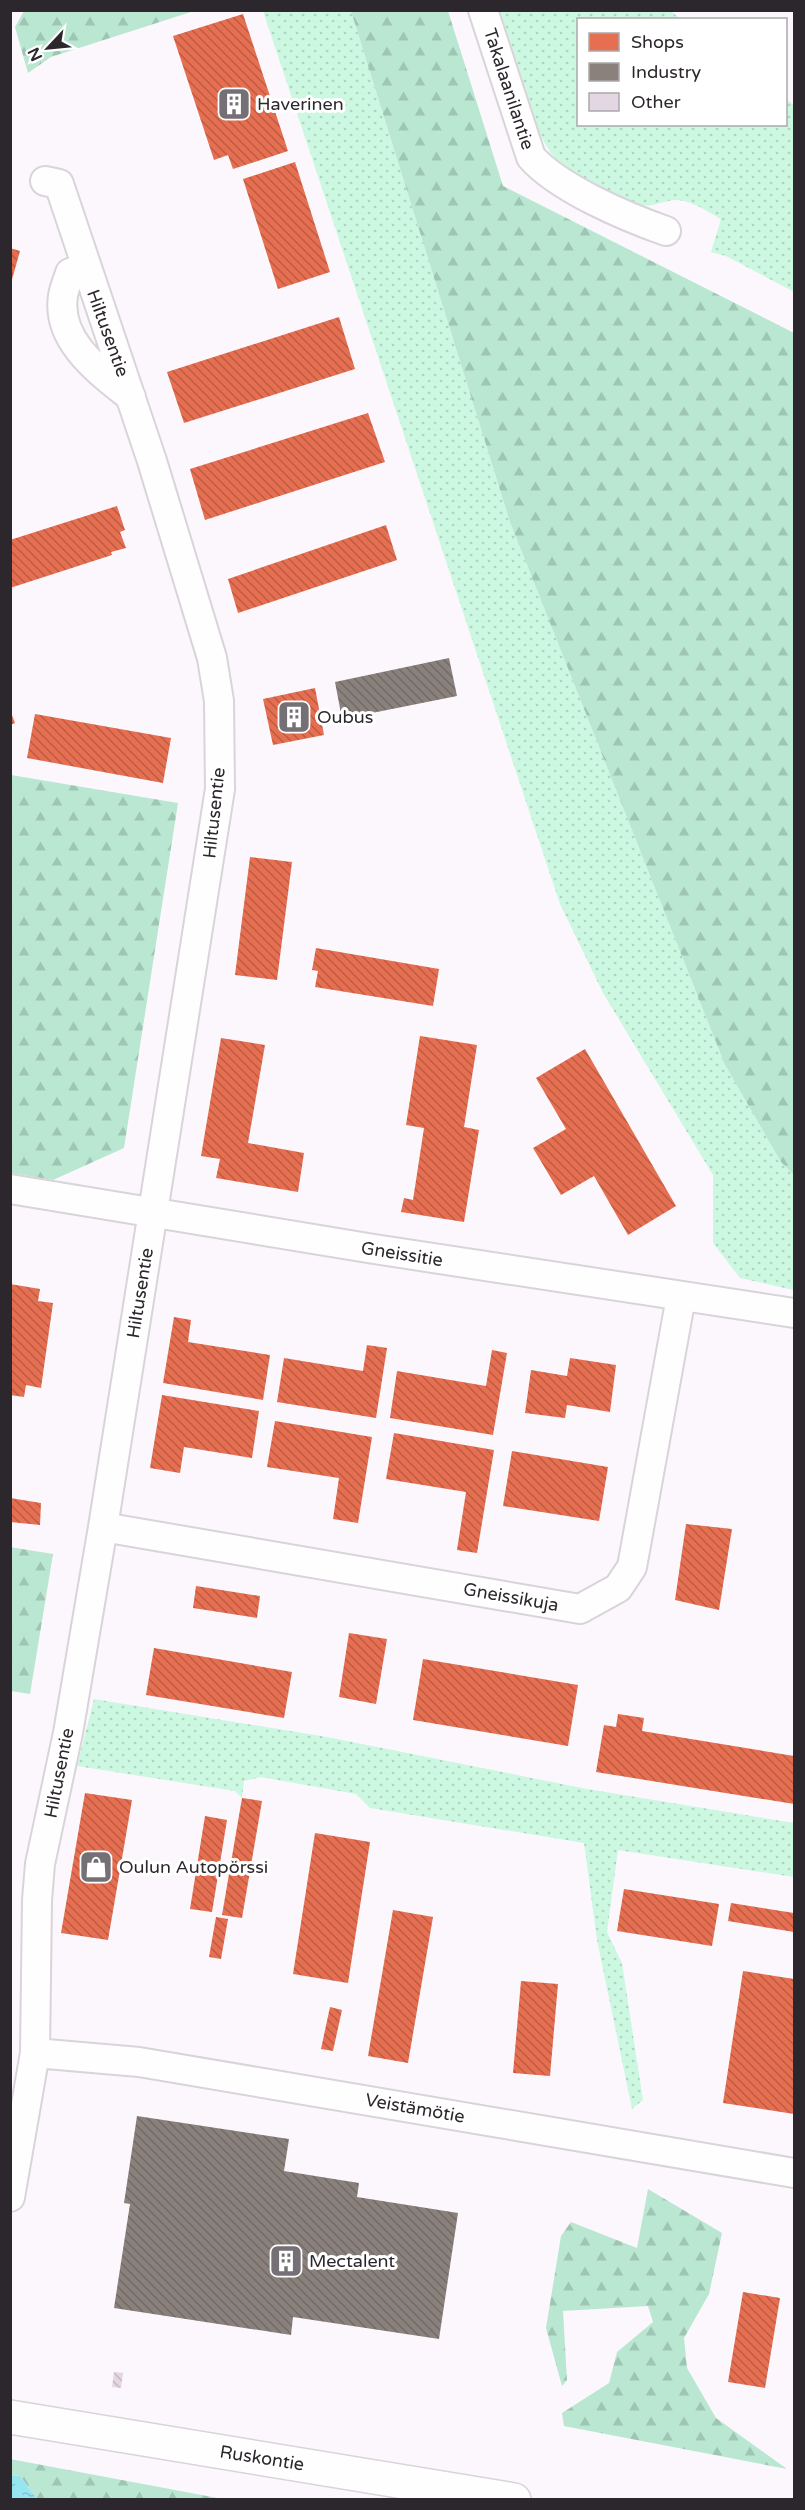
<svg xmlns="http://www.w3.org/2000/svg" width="805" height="2510" font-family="'Varela Round',sans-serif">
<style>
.grass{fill:url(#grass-dots)}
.forest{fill:url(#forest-firs)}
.water{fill:url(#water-ripples)}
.shops{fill:url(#shops-back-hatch)}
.industry{fill:url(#industry-back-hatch)}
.building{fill:url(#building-back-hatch)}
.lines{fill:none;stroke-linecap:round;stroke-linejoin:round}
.minor-casing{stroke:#d9d4d9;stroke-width:32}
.major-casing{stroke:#d9d4d9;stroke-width:36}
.minor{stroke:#fffeff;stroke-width:28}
.major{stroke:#fffeff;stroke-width:33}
.labels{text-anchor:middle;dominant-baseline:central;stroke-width:6;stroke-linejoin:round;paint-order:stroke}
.street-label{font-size:18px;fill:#2c272c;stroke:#fff}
.poi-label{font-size:18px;fill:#2c272c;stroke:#fff;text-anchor:start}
</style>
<defs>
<pattern id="grass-dots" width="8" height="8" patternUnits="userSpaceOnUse" patternTransform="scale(1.5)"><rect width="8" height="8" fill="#ccf8e1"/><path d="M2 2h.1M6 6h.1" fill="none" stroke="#afd5c1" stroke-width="1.8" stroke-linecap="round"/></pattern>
<pattern id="forest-firs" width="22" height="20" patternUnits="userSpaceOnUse" patternTransform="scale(1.5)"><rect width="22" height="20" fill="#b9e7d1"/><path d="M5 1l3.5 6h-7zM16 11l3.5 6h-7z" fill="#9fc6b4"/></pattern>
<pattern id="water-ripples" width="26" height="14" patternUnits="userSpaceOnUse" patternTransform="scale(1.5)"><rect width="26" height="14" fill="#96e5f1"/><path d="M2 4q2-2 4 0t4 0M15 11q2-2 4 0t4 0" fill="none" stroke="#81c4cf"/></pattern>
<pattern id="shops-back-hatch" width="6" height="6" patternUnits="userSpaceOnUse" patternTransform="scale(1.5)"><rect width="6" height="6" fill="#e76f51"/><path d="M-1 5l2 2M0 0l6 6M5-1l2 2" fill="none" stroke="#bb5b43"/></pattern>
<pattern id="industry-back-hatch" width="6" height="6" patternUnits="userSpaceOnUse" patternTransform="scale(1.5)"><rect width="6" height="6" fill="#8a817c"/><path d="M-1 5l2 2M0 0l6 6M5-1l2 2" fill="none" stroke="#716a66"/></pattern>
<pattern id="building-back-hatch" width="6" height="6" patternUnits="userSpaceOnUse" patternTransform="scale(1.5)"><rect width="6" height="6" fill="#e4d7e4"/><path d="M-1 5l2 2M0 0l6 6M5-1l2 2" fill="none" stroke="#c4b9c4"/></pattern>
</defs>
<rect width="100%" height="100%" fill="#fcf7fc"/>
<!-- grass -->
<path class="grass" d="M263 11H351L510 522 725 1065 781 1162 794 1175V1290L740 1278 713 1243V1175L603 993 560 904Z
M500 11H671L680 19 578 20V124H786V99L794 105V292L726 256 711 252 721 219C708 212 690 199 674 200 664 201 653 207 642 205 624 202 573 176 560 163 550 154 545 144 539 132Z
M94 1699 327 1737 587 1789 794 1823V1877L618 1850 607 1932 622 1963 643 2100 632 2109 597 1940 584 1843 370 1808 356 1794 261 1777 244 1781 242 1798 235 1791 77 1766Z"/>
<!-- forest -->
<path class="forest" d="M24 11V10L194 11 51 57 28 73 15 27Z
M351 11H448L503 186 794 333V1175L781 1162 725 1065 510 522Z
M11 775 178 803 124 1148 53 1180 11 1173Z
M10 1547 53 1554 30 1694 11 1691Z
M648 2189 722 2233 709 2294 684 2338 687 2368 716 2418 787 2469 564 2426 562 2413 609 2383 617 2352 653 2322 648 2306 563 2311 567 2380 562 2386 546 2328 561 2236 571 2222 637 2248Z
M10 2459 223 2499H37L20 2476 11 2475Z"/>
<!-- water -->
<path class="water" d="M10 2475 20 2476 37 2499H11Z"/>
<!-- shops -->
<path class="shops" d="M243 14 288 151 233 169 228 155 214 160 173 36Z
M295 162 330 272 278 289 243 179Z
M10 248 20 251 11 283H10Z
M339 317 355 369 184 423 167 372Z
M368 413 385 462 205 520 190 469Z
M117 506 125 530 120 532 126 548 111 552 112 555 10 588V540Z
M386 525 397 560 238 613 228 579Z
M315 688 324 735 273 745 263 699Z
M10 710 15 723 10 725Z
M35 714 171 738 163 783 27 758Z
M250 857 292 862 277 980 235 975Z
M316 948 439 969 433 1006 315 987 318 971 312 970Z
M420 1036 477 1045 464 1127 479 1130 464 1222 401 1212 404 1198 413 1200 424 1128 406 1125Z
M221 1038 265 1045 248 1143 304 1153 298 1192 216 1178 220 1159 201 1156Z
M585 1049 676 1206 628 1235 594 1176 561 1195 533 1148 566 1129 536 1078Z
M10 1284 40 1289 38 1301 53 1303 41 1388 26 1385 24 1397 10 1395Z
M174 1317 191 1320 188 1342 270 1355 263 1400 163 1383Z
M367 1345 387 1348 376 1418 277 1402 284 1358 363 1371Z
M492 1350 507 1353 493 1435 390 1418 397 1371 486 1386Z
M570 1358 616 1365 610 1412 567 1405 565 1418 525 1413 531 1370 567 1376Z
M162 1395 259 1411 252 1458 184 1447 180 1473 150 1468Z
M275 1421 372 1437 358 1523 333 1519 339 1478 267 1467Z
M394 1433 494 1450 477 1553 457 1550 466 1492 386 1479Z
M512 1451 608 1467 599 1521 503 1506Z
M10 1498 41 1503 40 1525 10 1522Z
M686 1524 732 1529 719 1610 675 1600Z
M196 1586 260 1596 257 1618 193 1608Z
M349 1633 387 1639 376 1704 339 1697Z
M154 1648 292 1672 284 1718 146 1695Z
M423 1659 578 1685 568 1746 413 1720Z
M618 1714 644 1718 642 1731 794 1756V1804L596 1772 604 1725 616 1727Z
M85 1793 132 1800 108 1940 61 1933Z
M242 1798 262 1801 242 1918 222 1915Z
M205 1816 227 1820 212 1912 190 1909Z
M315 1833 370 1842 348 1983 293 1974Z
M624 1889 719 1904 712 1946 617 1931Z
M731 1903 794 1913V1932L728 1921Z
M393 1910 433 1917 408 2063 368 2056Z
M216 1917 228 1919 221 1959 209 1957Z
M743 1971 794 1979V2114L723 2103Z
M521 1981 558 1984 550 2076 513 2073Z
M330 2007 342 2010 333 2051 321 2049Z
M743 2292 780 2298 765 2388 728 2382Z"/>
<!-- industry -->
<path class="industry" d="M449 658 457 696 342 719 335 682Z
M137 2116 289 2139 284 2171 359 2183 357 2197 458 2213 439 2339 293 2317 291 2335 114 2308 130 2204 124 2203Z"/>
<!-- building -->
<path class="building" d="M114 2372 123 2373 121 2388 112 2387Z"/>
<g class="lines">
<!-- minor casing -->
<g class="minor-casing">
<path id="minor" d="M483 10 531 157C558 188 626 217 666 231
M85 267 70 273C68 280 64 288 63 296 56 341 100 372 131 397
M10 1189 374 1249 794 1313
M103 1527 580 1609 618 1588 632 1567 681 1297
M35 2053 139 2062 794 2173
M10 2197 35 2053 37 1900 40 1864 68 1733 103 1527 220 789 219 701 212 658 152 461 59 184 45 181"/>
</g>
<!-- major casing -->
<g class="major-casing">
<path id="major" d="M10 2417 514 2500"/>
</g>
<!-- minor -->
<use href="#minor" class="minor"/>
<!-- major -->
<use href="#major" class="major"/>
</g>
<!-- icons -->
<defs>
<g id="building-square" transform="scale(1.725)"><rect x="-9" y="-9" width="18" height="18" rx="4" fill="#757075" stroke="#fff"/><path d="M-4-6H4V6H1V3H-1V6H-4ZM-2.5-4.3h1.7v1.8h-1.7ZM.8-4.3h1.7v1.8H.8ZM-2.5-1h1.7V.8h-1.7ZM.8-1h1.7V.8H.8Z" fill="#fff"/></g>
<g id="shop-square" transform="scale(1.725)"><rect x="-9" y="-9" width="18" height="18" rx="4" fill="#757075" stroke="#fff"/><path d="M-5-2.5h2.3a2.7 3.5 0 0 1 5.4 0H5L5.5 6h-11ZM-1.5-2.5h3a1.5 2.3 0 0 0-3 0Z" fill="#fff"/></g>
</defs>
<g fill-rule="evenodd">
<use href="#building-square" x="234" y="104"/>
<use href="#building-square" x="294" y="717"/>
<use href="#shop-square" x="96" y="1867"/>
<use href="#building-square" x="286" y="2261"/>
</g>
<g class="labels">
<!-- street labels -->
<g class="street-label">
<text transform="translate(509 89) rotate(72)">Takalaanilantie</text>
<text transform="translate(108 333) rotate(70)">Hiltusentie</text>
<text transform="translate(214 813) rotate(-84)">Hiltusentie</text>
<text transform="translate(402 1254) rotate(9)">Gneissitie</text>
<text transform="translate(140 1293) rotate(-81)">Hiltusentie</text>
<text transform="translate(511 1597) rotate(10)">Gneissikuja</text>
<text transform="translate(59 1773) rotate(-79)">Hiltusentie</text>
<text transform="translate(415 2108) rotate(10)">Veistämötie</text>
<text transform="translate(262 2458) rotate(9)">Ruskontie</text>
</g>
<!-- poi labels -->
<g class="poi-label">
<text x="257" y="104">Haverinen</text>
<text x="317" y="717">Oubus</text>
<text x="119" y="1867">Oulun Autopörssi</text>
<text x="309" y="2261">Mectalent</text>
</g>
</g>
<!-- border -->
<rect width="805" height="2510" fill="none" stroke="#2c272c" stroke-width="24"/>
<!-- legend -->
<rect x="577" y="18" width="210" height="108" fill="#ffffff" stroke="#aba9ab" stroke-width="1.5"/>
<rect x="589" y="33" width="30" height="18" fill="#e76f51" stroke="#aba9ab" stroke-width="1.5"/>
<text x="631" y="48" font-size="18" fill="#2c272c">Shops</text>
<rect x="589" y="63" width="30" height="18" fill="#8a817c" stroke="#aba9ab" stroke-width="1.5"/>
<text x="631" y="78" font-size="18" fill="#2c272c">Industry</text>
<rect x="589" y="93" width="30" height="18" fill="#e4d7e4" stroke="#aba9ab" stroke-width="1.5"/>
<text x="631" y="108" font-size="18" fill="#2c272c">Other</text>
<!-- north arrow -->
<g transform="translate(48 48) rotate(244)" stroke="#ffffff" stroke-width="4.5" paint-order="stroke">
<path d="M0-4.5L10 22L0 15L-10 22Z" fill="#2c272c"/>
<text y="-9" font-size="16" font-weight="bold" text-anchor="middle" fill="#2c272c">N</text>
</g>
</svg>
